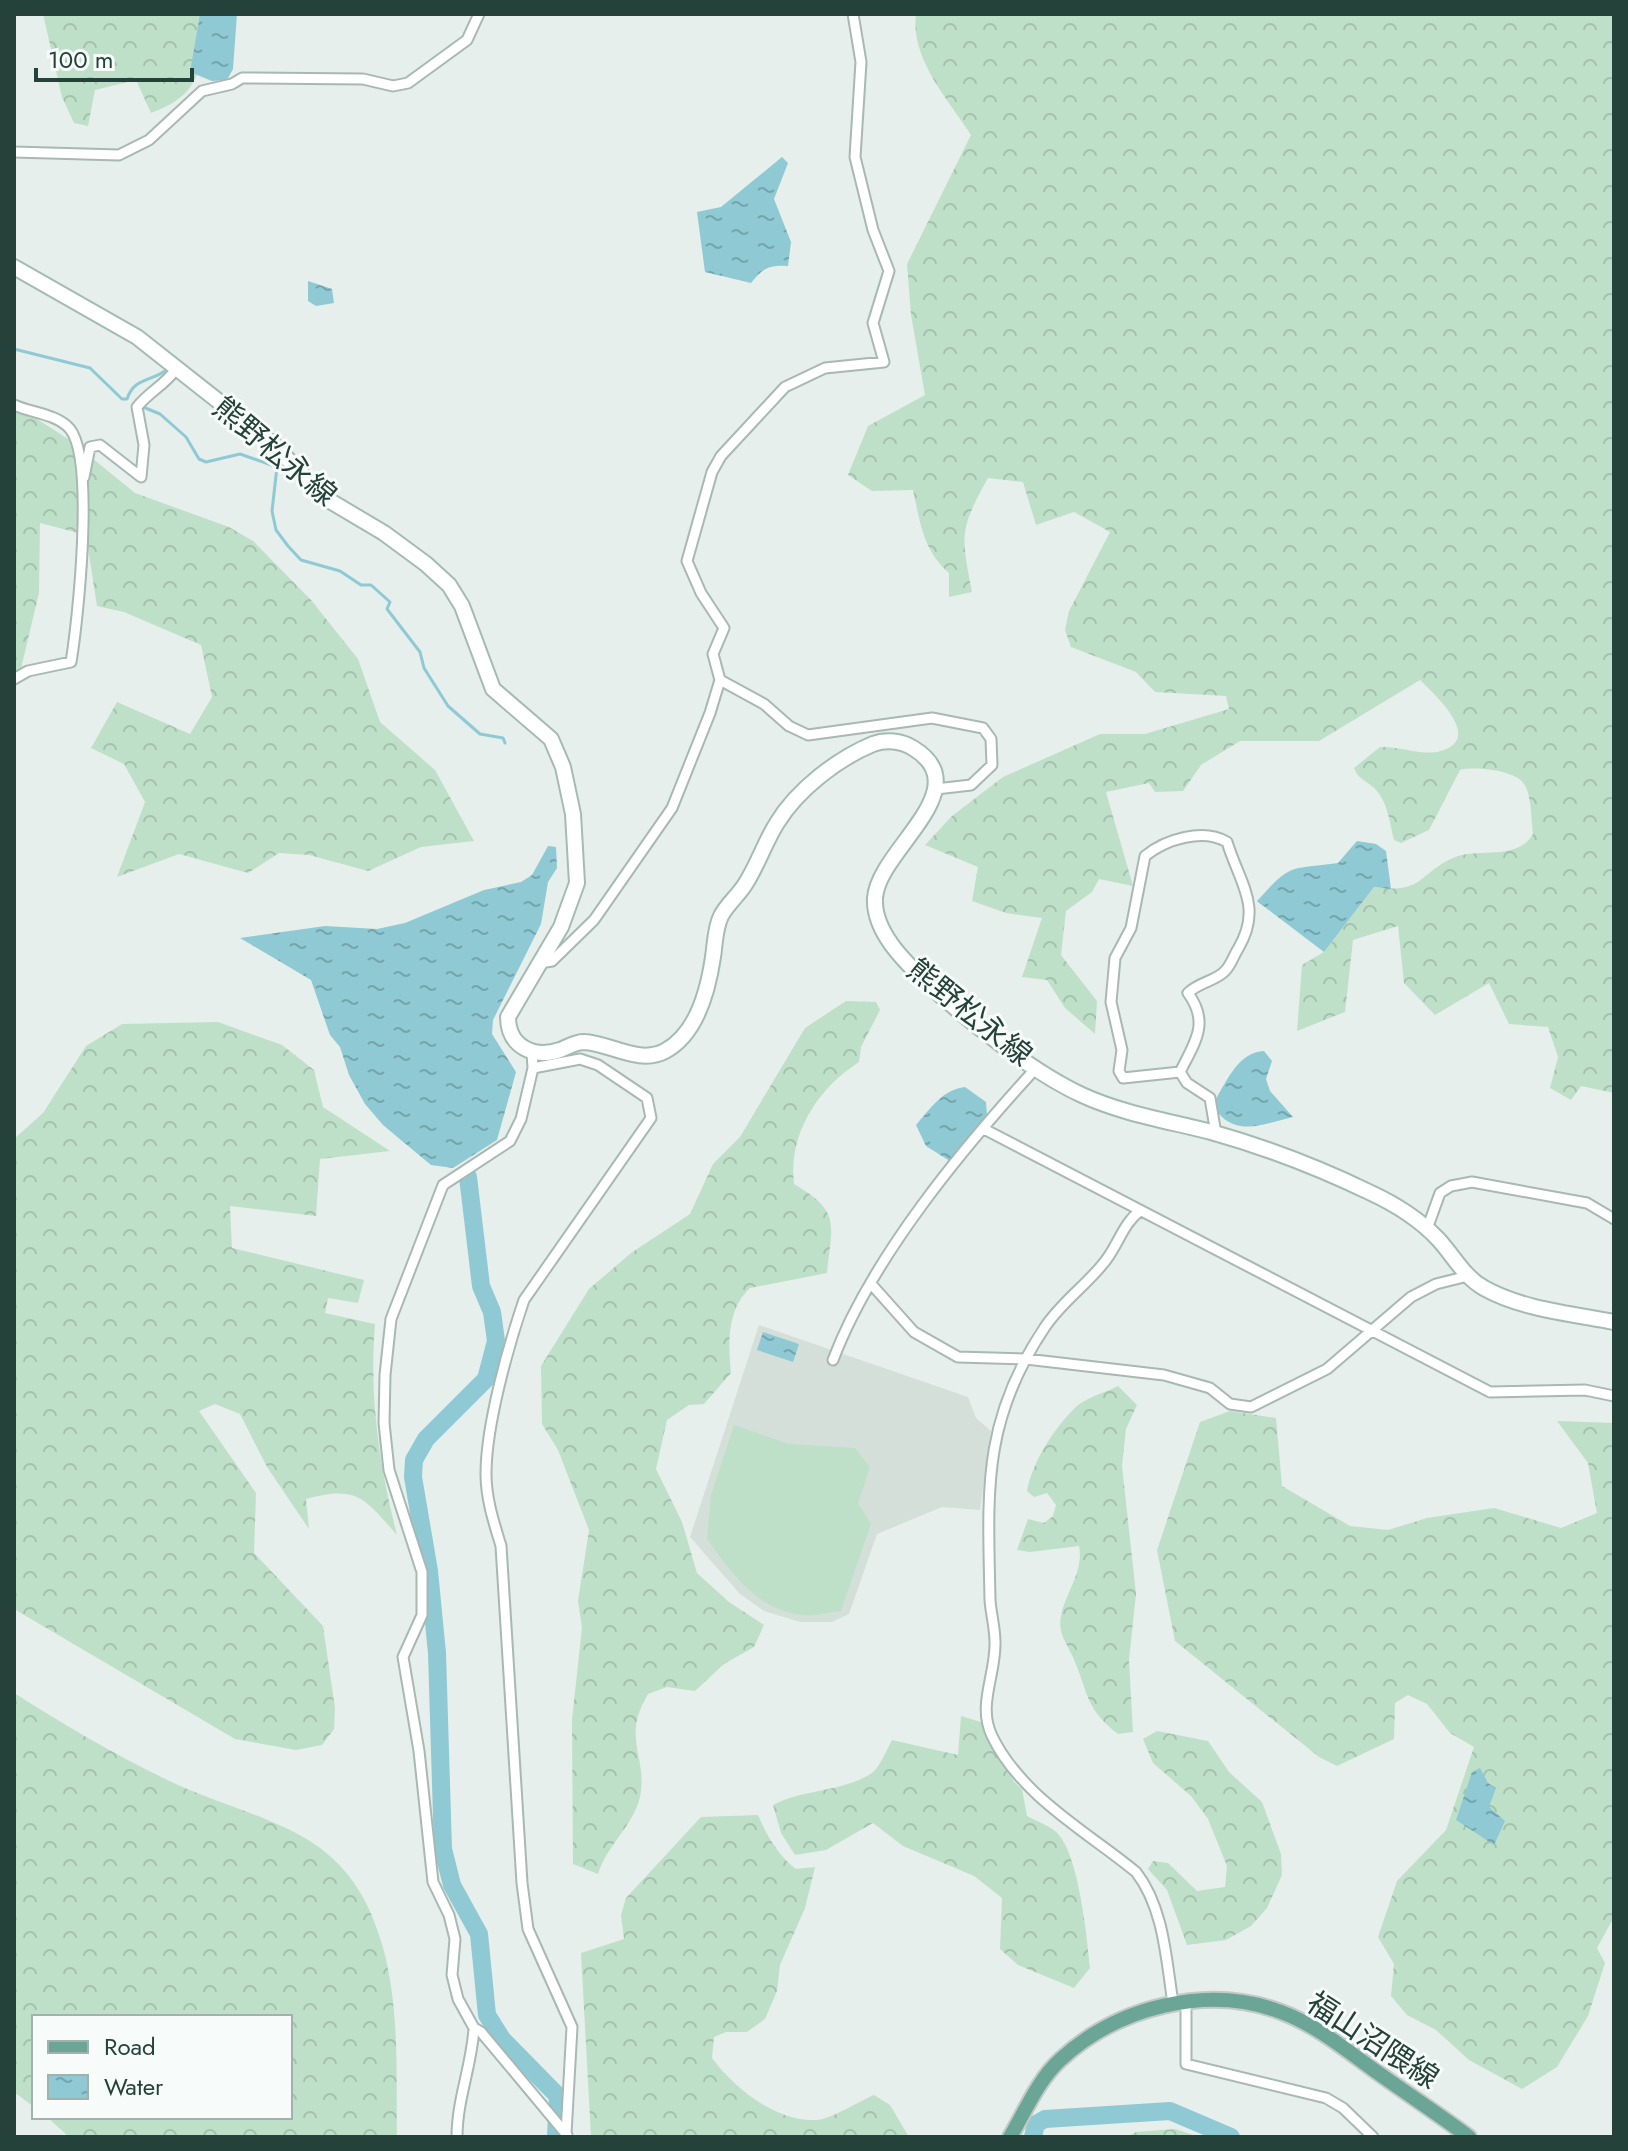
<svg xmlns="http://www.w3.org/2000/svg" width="1628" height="2151" font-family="Jost,'Noto Sans JP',sans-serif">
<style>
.built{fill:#d4dfda}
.grass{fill:#bfe0c8}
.forest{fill:url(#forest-crowns)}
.water{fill:url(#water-ripples)}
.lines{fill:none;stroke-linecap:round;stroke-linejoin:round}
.stream{stroke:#8ec9d4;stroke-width:3}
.river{stroke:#8ec9d4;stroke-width:18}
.street-casing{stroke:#a8b8b2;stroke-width:13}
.secondary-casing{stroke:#a4bbb3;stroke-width:18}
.primary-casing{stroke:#c2cac8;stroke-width:18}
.street{stroke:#fff;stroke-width:9}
.secondary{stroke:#fff;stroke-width:14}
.primary{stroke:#6aa596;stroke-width:14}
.labels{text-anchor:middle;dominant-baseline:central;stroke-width:6;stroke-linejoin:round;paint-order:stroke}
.street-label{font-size:30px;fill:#24423a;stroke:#f7fbf9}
</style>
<defs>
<pattern id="forest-crowns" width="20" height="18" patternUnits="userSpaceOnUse" patternTransform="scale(2)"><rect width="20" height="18" fill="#bfe0c8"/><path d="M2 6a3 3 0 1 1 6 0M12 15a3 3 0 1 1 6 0" fill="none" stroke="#a4c1ad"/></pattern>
<pattern id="water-ripples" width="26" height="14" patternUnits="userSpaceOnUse" patternTransform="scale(2)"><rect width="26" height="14" fill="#8ec9d4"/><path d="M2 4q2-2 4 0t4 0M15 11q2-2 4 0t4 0" fill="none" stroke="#74a5ad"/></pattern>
</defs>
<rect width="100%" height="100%" fill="#e6efeb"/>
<!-- built -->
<path class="built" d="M759 1325 968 1397 976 1418 991 1431 980 1510 942 1507 877 1534 849 1614 832 1622H800L764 1611 740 1594 690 1537Z"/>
<!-- grass -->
<path class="grass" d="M734 1425 789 1444 855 1448 870 1467 858 1503 871 1524 841 1611C829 1612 814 1617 803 1615 757 1611 732 1573 707 1539L711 1495Z"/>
<!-- forest -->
<path class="forest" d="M43 14H208C200 64 205 94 151 113L136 80 95 90 88 126 74 123 62 97Z
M916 14H1614V1093L1581 1086 1571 1100 1550 1088 1558 1057 1548 1027 1509 1024 1489 983 1435 1015 1404 983 1398 926 1353 940 1345 1012 1297 1031 1302 965 1324 952 1374 887C1425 894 1417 874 1453 858 1478 847 1517 862 1533 834 1531 819 1532 796 1524 784 1516 770 1473 766 1460 770L1429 830 1401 843 1394 840C1390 824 1388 803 1376 790 1368 781 1358 780 1354 768L1380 747C1398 746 1421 755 1437 752 1487 741 1435 695 1420 680L1319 741H1240L1201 765 1183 791 1155 792 1149 783 1106 792 1133 886 1099 879 1092 892 1066 911 1061 955 1097 1001 1095 1034 1065 1008 1047 980 1022 977 1042 918 1006 913 972 901 978 867 925 845 952 816 1003 777 1100 734H1145L1229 709 1226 696 1155 692 1136 672 1071 647 1065 630 1069 611 1110 532 1074 512 1036 525 1023 482 988 478C959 530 961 535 972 592L949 597V573C923 550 920 522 913 490L872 491 848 475 868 426 925 395 911 315 907 264 971 135C948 99 910 58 916 14Z
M14 409 37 419 71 441 135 493 229 527 253 541 311 600 358 659 380 722 435 770 474 841 421 847 368 871 309 855 279 853 248 873 179 854 117 877 145 802 124 764 91 748 117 702 190 734 212 697 201 645 124 612 97 606 86 535 40 523 39 593 19 677 14 678Z
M846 1001 876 1002 880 1010 861 1047 859 1062C818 1088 788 1134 794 1184 841 1212 832 1222 827 1273L750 1288C727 1309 728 1344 731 1373L704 1404 689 1405 667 1420 656 1469 682 1522 697 1573 729 1602 764 1625 754 1647 724 1664 695 1691 667 1687 648 1694C621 1739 648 1755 640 1797 633 1826 607 1845 598 1874L573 1864 572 1719 582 1628 578 1601 589 1530 558 1450 542 1424 541 1366 589 1289 631 1253 690 1214 713 1164 740 1137 805 1028Z
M218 1022 282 1045 314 1070 323 1107 390 1151 320 1159 316 1216 230 1206 232 1248 364 1280 358 1303 328 1298 325 1313 375 1324C369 1396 379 1465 397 1535 364 1498 358 1485 306 1499L309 1529 267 1467 240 1414 215 1404 199 1411 256 1493 254 1553 323 1626 335 1708 334 1729 322 1745 296 1750 235 1739 14 1609V1139L43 1113 86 1046 122 1024Z
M1118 1386 1137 1405 1126 1429 1122 1466 1136 1594 1129 1660 1133 1732 1118 1734C1086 1709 1089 1696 1075 1662 1069 1646 1057 1634 1061 1616 1066 1591 1084 1572 1079 1546L1030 1552 1017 1550 1028 1519 1044 1523 1053 1516 1056 1505 1047 1493 1034 1497 1027 1491C1032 1462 1056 1425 1078 1405 1089 1397 1106 1392 1118 1386Z
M1230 1411 1276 1418 1282 1486 1350 1526 1388 1530 1427 1518 1494 1508 1561 1528 1597 1513 1588 1463 1557 1421 1614 1423V1917L1597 1948 1605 1963 1588 2016 1557 2067 1522 2089 1469 2060 1436 2030 1407 2015 1391 1996 1394 1964 1378 1937 1397 1881 1446 1830 1474 1747 1450 1733 1427 1704 1408 1695 1395 1703 1394 1739 1337 1766 1319 1757 1175 1641 1157 1550 1200 1422Z
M14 1693C66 1726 122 1759 178 1785 272 1826 349 1829 382 1944 400 2006 396 2073 397 2137H69L47 2117H290V2017H34V2107L14 2092Z
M961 1716 984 1723 1014 1782 1022 1789 1027 1816C1036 1821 1053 1827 1059 1835 1079 1859 1087 1936 1090 1968L1074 1988 1018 1965 1000 1949 1002 1898 974 1876 903 1846 873 1823 826 1850 795 1855 781 1833 773 1805C803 1789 843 1792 872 1773 880 1767 887 1749 892 1740L958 1755Z
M1157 1731 1208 1741 1229 1772 1262 1802 1281 1854 1282 1875 1267 1908 1251 1926 1226 1940 1187 1945 1167 1890 1148 1869 1153 1861 1168 1863 1197 1891 1225 1887 1227 1866 1208 1819 1191 1796 1153 1763 1143 1739Z
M758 1815C767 1836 778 1855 796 1869L815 1867 805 1908 780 1965 777 1991 765 2019 747 2032H726L714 2037 712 2058C734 2088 776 2122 816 2120 829 2120 860 2101 874 2095L890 2105 909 2137H591L581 1953 624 1939 621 1915 626 1898 701 1817Z
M1175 2129 1199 2137H1127L1136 2132Z"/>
<!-- water -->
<path class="water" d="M200 14H237L233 69 227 80 212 81 190 72Z
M782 157 788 163 774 199 791 242 788 266C769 265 763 268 751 283L705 272 697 212 721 207Z
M308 281 332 289 334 303 316 306 308 301Z
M1357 841 1376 844 1386 851 1391 889 1374 887 1324 952 1257 901C1292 862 1289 870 1338 863Z
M548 846 556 847 557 868 548 882 541 924 493 1020 492 1034 516 1072 497 1140 453 1168 431 1165 383 1125 365 1104 349 1075 340 1047 330 1035 311 980 240 938 325 926 377 929 405 923 484 890 521 882 532 875Z
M1264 1051 1272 1061 1266 1079 1270 1091 1293 1117C1266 1123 1239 1137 1218 1113L1216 1099C1227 1080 1239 1052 1264 1051Z
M965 1087 986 1102 987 1115 953 1163 926 1146 916 1125C931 1108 942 1090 965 1087Z
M763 1332 799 1344 793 1362 757 1350Z
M1480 1768 1488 1783 1496 1788 1489 1807 1505 1821 1494 1845 1456 1820 1472 1772Z"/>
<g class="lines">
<!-- stream -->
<path class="stream" d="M14 349 90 368 122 399H127C134 378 149 382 165 371
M143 407 160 414 186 437 199 459 206 462 240 454 277 467 272 511 276 530 288 546 301 560 340 571 361 585H371L390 602 387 609 420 652 424 668 448 706 480 734 503 738 505 743"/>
<!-- river -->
<path class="river" d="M468 1177 481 1286 492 1312 496 1341 486 1379 426 1439 414 1460 413 1477 429 1571 437 1653 443 1849 452 1885 479 1934 487 2015 502 2039 558 2096 556 2137
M1033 2137 1036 2124 1045 2119 1170 2111 1231 2137"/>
<!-- street casing -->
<g class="street-casing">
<path id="street" d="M14 152 119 155 149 140 202 91 232 84 242 78 363 79 393 86 408 83 467 40 479 14
M14 405C32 413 57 414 70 429 95 460 78 620 71 662L28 671 14 679
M84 477 90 447 100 445 141 477 144 445 137 407C150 391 165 385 176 369
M720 680 764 704 789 726 808 735 932 718 983 728 991 739 992 765 971 785 936 789
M540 963 552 961 594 920 672 808 710 713 720 680 713 654 724 628 701 593 687 561 712 472 721 456 785 387 825 368 884 362 873 323 889 271 873 230 855 157 861 62 853 14
M532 1053 533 1068 521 1119 510 1141 443 1185 391 1319 385 1375 384 1423 389 1470 422 1572V1615L403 1657 419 1751 433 1882 449 1915 455 1939 452 1975 458 1999 474 2028 481 2032 567 2135
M533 1068 580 1059 598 1065 647 1098 651 1118 524 1300C508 1347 486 1425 486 1474 486 1499 494 1523 501 1546L522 1883 528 1929 572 2027 566 2134
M1180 1072 1123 1078 1119 1071 1122 1050 1111 1002 1115 958 1131 928 1145 856C1166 839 1203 828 1227 842 1240 884 1263 907 1238 949 1234 955 1231 965 1225 971 1216 981 1199 982 1188 993 1210 1023 1195 1042 1180 1072L1187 1083 1210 1098 1216 1134
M984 1129 1490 1392 1585 1390 1614 1396
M1140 1211C1122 1224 1117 1249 1102 1265 1084 1287 1061 1303 1045 1327 981 1422 988 1493 990 1600 991 1614 995 1628 995 1642 996 1675 977 1705 992 1736 1021 1796 1086 1831 1136 1872 1164 1908 1166 1959 1173 2003
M1427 1229 1440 1193 1451 1186 1472 1182 1587 1203 1614 1219
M872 1285 914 1332 958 1357 1026 1359 1164 1375 1210 1388 1230 1404 1251 1407 1327 1369 1411 1297 1436 1284 1468 1276
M833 1360C872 1257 963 1148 1037 1067
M1186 2003V2064L1326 2098 1343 2108 1373 2137
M457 2137C457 2099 472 2065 474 2028"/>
</g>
<!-- secondary casing -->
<g class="secondary-casing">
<path id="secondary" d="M14 267 137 337 274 445 325 498 384 533 426 564 449 585 462 606 493 689 551 739 563 767 573 814 577 883 561 927 508 1017C508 1046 533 1059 560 1050 568 1047 575 1042 584 1042 610 1043 639 1065 665 1051 697 1034 708 991 713 957 715 944 715 928 721 916 727 904 739 895 746 883 758 864 765 842 777 823 797 790 837 759 873 744 886 739 902 741 913 748 980 789 878 850 875 898 873 931 904 961 926 982 967 1020 1032 1072 1082 1095 1123 1114 1169 1121 1211 1132 1265 1147 1319 1168 1369 1192 1393 1203 1420 1220 1438 1239 1453 1255 1464 1277 1484 1288 1521 1309 1572 1314 1614 1322"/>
</g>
<!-- primary casing -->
<g class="primary-casing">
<path id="primary" d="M1010 2137C1025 2112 1038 2080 1060 2060 1117 2007 1207 1984 1281 2012 1316 2025 1345 2049 1374 2070 1406 2093 1438 2114 1469 2137"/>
</g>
<!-- street -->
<use href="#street" class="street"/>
<!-- secondary -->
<use href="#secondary" class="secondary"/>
<!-- primary -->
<use href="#primary" class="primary"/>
</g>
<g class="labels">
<!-- street labels -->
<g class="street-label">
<text transform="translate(275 451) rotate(40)">熊野松永線</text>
<text transform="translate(970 1012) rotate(39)">熊野松永線</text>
<text transform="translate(1373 2040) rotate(33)">福山沼隈線</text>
</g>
</g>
<!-- border -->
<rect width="1628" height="2151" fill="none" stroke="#24423a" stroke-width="32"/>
<!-- legend -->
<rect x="32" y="2015" width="260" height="104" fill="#f7fbf9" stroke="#a3b1ad" stroke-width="2"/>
<rect x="48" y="2041" width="40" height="12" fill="#6aa596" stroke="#a3b1ad" stroke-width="2"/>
<text x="104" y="2055" font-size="24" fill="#24423a">Road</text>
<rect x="48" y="2075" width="40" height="24" fill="url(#water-ripples)" stroke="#a3b1ad" stroke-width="2"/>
<text x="104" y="2095" font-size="24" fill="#24423a">Water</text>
<!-- scale -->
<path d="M36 68v12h156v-12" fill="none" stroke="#24423a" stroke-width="4"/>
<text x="48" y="68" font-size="24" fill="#24423a" stroke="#f7fbf9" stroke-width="6" paint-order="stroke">100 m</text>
</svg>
